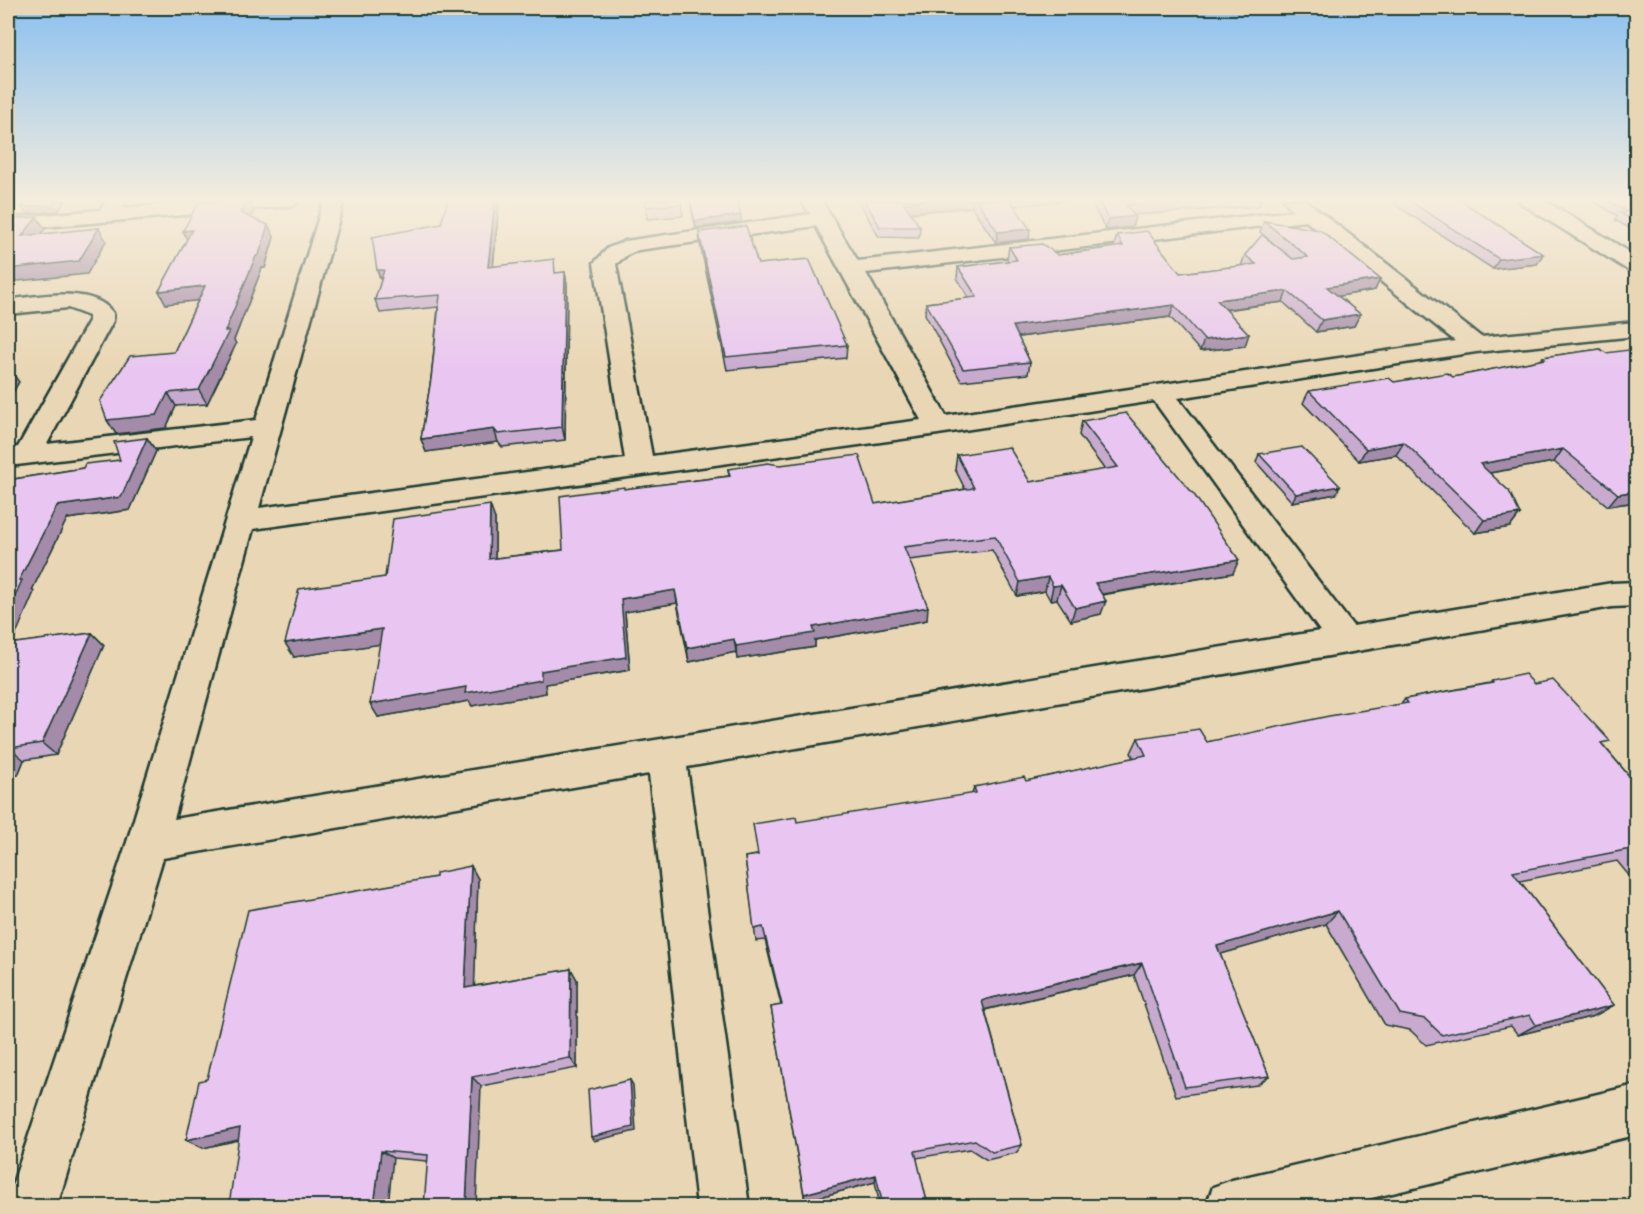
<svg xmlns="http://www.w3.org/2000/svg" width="1644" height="1214" font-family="Mynerve,sans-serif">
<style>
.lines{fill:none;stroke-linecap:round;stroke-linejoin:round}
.minor-casing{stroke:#1f3d34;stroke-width:5}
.tertiary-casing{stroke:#1f3d34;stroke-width:5}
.minor{fill:#e9d6b4;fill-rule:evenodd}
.tertiary{fill:#e9d6b4;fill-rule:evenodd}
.wall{fill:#c8aacf;stroke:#1f3d34;stroke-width:1.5}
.shaded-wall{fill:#a38ba9;stroke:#1f3d34;stroke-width:1.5}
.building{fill:#e9c6f1;stroke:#1f3d34;stroke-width:1.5}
</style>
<rect width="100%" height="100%" fill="#e9d6b4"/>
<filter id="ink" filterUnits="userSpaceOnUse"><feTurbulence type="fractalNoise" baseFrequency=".0167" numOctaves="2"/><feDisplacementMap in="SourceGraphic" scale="12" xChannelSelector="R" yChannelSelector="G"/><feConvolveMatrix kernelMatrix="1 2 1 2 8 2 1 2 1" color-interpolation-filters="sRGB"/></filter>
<g filter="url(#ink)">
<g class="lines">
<!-- minor casing -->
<g class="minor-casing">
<path id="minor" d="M107 200H127L113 220H99L96 216Z
M324 200H344L259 508 625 459 594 263 608 248 625 241 810 214 801 200H821L858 261 1293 211 1284 200H1305L1481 337 1636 322V336L1476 352 1178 398 1353 626 1612 583 1636 582V606L1612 607 687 767 749 1206H697L649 774 163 858 57 1206H8V1198L127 842 251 437 8 466V448L18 447 89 321V316L68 308 8 314V300C36 296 93 285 113 313V321L47 444 256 420ZM1306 221 1455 341 946 416 866 273ZM816 226 921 420 652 456 616 264 627 255 638 250ZM1154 401 1320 631 174 819 253 529 938 434Z
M1519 200H1544L1636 256V271L1628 270 1522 204Z
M1636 1085V1135L1338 1206H1206L1213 1187 1232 1180Z"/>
</g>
<!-- tertiary casing -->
<g class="tertiary-casing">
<path id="tertiary" d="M215 200H299L296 204 289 206 8 230V218Z"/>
</g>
<!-- minor -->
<use href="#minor" class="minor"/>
<!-- tertiary -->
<use href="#tertiary" class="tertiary"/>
</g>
<!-- wall -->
<path class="wall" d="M448 200H498L499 203 493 266 557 273 565 272 567 284 565 440 502 447 498 442 426 452 421 439 431 379 438 307 380 313 375 300 381 281 377 270 441 224Z
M645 200 681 204 683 216 647 219Z
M689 200H736L741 222 696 228Z
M858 200H1072L1014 206 1029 239 996 243 972 207 910 213 920 227 919 238 879 237Z
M1090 200H1261L1259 206 1134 215 1135 216 1132 227 1106 230Z
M1396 200H1460L1543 254 1537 264 1493 269 1394 204Z
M1591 200H1636V232L1615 220 1618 216Z
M254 211 250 218 268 225 274 237 265 268H262L234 340 236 344 207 404 176 406 166 428 116 434 107 420 174 352 198 300 166 304 159 291 187 239 183 231Z
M1264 221 1380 279 1375 290 1338 296 1360 314 1354 326 1316 332 1283 302 1226 310 1245 346 1200 351 1170 317 1018 337 1030 362 1028 374 961 381 925 314 926 303 969 298 957 278 958 267 1008 261 1007 259 1009 247 1058 255 1114 247V246L1117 235 1180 273 1241 266 1245 255 1285 253 1260 232Z
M699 232 758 264 847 345 846 358 727 370 700 244Z
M1600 349 1636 502 1608 506 1554 462 1490 473 1520 514 1510 527 1475 533 1396 455 1359 461 1303 403 1309 391 1394 382 1453 377 1541 360 1543 357Z
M1082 421 1233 573 1102 595 1101 614 1071 621 1057 599 1050 600 1045 591 1017 596 992 550 909 560 927 620 815 640V647L737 659 736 652 689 662 677 603 625 612 630 670 545 684 546 693 472 706 469 701 378 717 380 644 294 657 385 577 495 519V558L563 550 625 489 729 476 728 469 875 504 965 489 955 469 957 455 1030 482 1105 470 1079 435Z
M147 438 156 451 130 510 67 519 32 590 34 592 11 644 92 633 104 645 56 755 24 760 18 775 8 776V480L83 468 120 460Z
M1259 454 1336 494 1292 502 1256 462Z
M1492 681 1534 684 1604 746 1636 784V884L1617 861 1520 881 1614 1005 1594 1016 1518 1035 1511 1026 1426 1045 1410 1030 1385 1025 1326 924 1220 954 1269 1076 1257 1085 1176 1096 1134 975 985 1010 1022 1145 1016 1153 987 1160 970 1149 916 1158 928 1206H880L875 1182 805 1201 773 1018 771 1007 781 1005 765 940 756 941 745 857 757 855 972 794 974 787 1026 781 1134 758 1131 753 1138 738 1207 742 1401 704 1405 699 1490 683Z
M471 866 478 879 474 986 571 969 577 980V1068L481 1086 427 1161 393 1158 238 1140 203 1148 186 1140 207 1079 436 877Z"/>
<!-- shaded-wall -->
<path class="shaded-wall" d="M57 200 66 201 58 211 27 214 22 207Z
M247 200H248L254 211 246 226 240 213Z
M495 200H498L499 203 492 279 488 267Z
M936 200H973L972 207 903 213 904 203Z
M741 215V222L696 228 695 221Z
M1135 216 1132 227 1106 230 1108 219Z
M37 217 45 229 30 249 22 236Z
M268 225 274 237 265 268H262L234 340 236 344 207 404 199 390Z
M99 228 106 241 87 274 8 282V269Z
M1030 229 1029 239 996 243 998 232Z
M192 230 189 244 183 231Z
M1543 254 1537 264 1493 269 1499 259Z
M377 270H384L382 282Z
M565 272 567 284 565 440 562 427Z
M1380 279 1375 290 1322 299 1327 287Z
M205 286 212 299 166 304 159 291Z
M1287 291 1283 302 1213 311 1217 300Z
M1174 305 1170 317 1011 338 1013 326Z
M1360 314 1354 326 1316 332 1322 320Z
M1249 334 1245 346 1200 351 1204 340Z
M8 361 9 363 10 372 11 371 19 382 8 401Z
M168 393 176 406 166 428 116 434 107 420Z
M494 429 498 442 426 452 421 439Z
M147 438 156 451 130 510 67 519 32 590 34 592 8 653V612L19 580 57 506 121 497Z
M1404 442 1396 455 1359 461 1366 449Z
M1563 449 1554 462 1471 476 1480 464Z
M1340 486 1336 494 1292 502 1296 494Z
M1636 491V502L1608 506 1618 494Z
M490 505 495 519V572L489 559Z
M1520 514 1510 527 1475 533 1484 520Z
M1239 560 1233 573 1090 596 1095 583Z
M1048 577 1045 591 1017 596 1020 582Z
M1061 585 1057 599 1050 600 1053 586Z
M675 590 677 603 625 612 630 670 545 684 546 693 472 706 469 701 378 717 370 704 541 671 621 599Z
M1106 601 1101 614 1071 621 1075 608Z
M928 607 927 620 815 640V647L737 659 736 646 813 627Z
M382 629 389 643 294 657 285 643Z
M92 633 104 645 56 755 42 743Z
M734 639 736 652 689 662 687 648Z
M10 748 24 760 18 775 8 776V753Z
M471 866 478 879 474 999 465 988Z
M1338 911 1326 924 1207 958 1217 946Z
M8 958 10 960 8 968Z
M1142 963 1134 975 983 1010 982 1001 987 999Z
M571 969 577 980V1068L570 1058Z
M1614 1005 1594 1016 1518 1035 1536 1025Z
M472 1077 481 1086 476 1206H466Z
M630 1080 633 1085 636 1131 594 1141 591 1137Z
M240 1128 256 1136 203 1148 186 1140Z
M381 1151 393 1158 388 1206H374Z
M876 1175 875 1182 805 1201 804 1194Z"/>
<!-- building -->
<path class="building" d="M29 200H57L54 205 22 207Z
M233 200H247L240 213 268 225 259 255 256 256 225 331H229L199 390 168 393 157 415 107 420 100 401 130 356 174 352 205 286 159 291 192 230 183 231 198 203Z
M448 200H495L488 267 554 259 555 273 565 272 562 427 498 434 494 429 421 439 431 379 440 295 375 300 384 270H377L372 237 441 224Z
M645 200H681V204L646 207Z
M690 200H736L741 215 695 221Z
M864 200H936L904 203 920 227H880Z
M976 200H1010L1030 229 998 232Z
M1098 200H1194L1126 205 1135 216 1108 219Z
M1408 200H1460L1543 254 1499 259Z
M1607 200H1636V222L1620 213 1628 212Z
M37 217 22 236 99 228 79 261 8 269V219Z
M1264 221 1320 230 1380 279 1327 287 1360 314 1322 320 1287 291 1217 300 1249 334 1204 340 1174 305 1013 326 1030 362 963 369 926 303 977 297 958 267 1017 260 1009 247 1042 244 1058 255 1123 246 1117 235 1147 231 1180 273 1256 264 1245 255 1262 235 1293 259 1308 257Z
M746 226 758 264 809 259 847 345 726 357 699 232Z
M1600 349 1606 353 1636 349V491L1618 494 1563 449 1480 464 1509 491 1520 514 1484 520 1404 442 1366 449 1309 391 1389 378 1394 382 1447 373 1453 377 1545 359 1543 357Z
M1126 413 1195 496 1239 560 1095 583 1106 601 1075 608 1061 585 1053 586 1048 577 1020 582 995 536 904 547 928 607 813 627 815 633 736 646 734 639 687 648 675 590 621 599 626 657 541 671V680L465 693 466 687 370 704 382 629 285 643 299 589 385 577 393 519 490 505 489 559 563 550 560 496 624 487V489L730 476 728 469 768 463 780 465 859 455 875 504 974 488 957 455 1009 447 1030 482 1118 467 1082 421Z
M147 438 121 497 57 506 19 580H22L8 612V480L83 468 85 464 120 460 114 442Z
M1302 447 1340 486 1296 494 1259 454Z
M92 633 42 743 10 748 8 753V644Z
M1525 674 1534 684 1553 680 1610 741 1601 743 1636 784V849V848L1513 872 1614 1005 1536 1025 1530 1015 1442 1035 1425 1019 1400 1014 1338 911 1217 946 1269 1076 1185 1087 1142 963 987 999 982 1001 1022 1145 992 1152 975 1140 915 1151 928 1206H883L876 1175 804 1194 771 1007 782 1005 763 927 754 929 745 857 758 855 753 824 796 817 797 822 976 793 974 787 1024 777 1026 781 1146 755 1138 738 1199 729 1207 742 1329 716 1408 703 1405 699 1493 683 1492 681Z
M471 866 465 988 571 969 570 1058 472 1077 466 1206H424L428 1155 381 1151 374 1206H229L240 1128 186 1140 199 1081 207 1079 248 910 436 877V873Z
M630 1080 633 1127 591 1137 588 1090Z"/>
</g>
<!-- sky -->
<linearGradient id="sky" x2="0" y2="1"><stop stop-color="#8bc0f0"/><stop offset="0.54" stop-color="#f5eddd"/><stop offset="1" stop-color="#f5eddd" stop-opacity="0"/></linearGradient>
<rect width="1644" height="370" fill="url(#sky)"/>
<!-- margin -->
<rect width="1644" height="1214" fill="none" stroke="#e9d6b4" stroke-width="30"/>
<rect x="15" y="15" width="1614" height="1184" fill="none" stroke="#1f3d34" stroke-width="2" filter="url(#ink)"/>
</svg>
